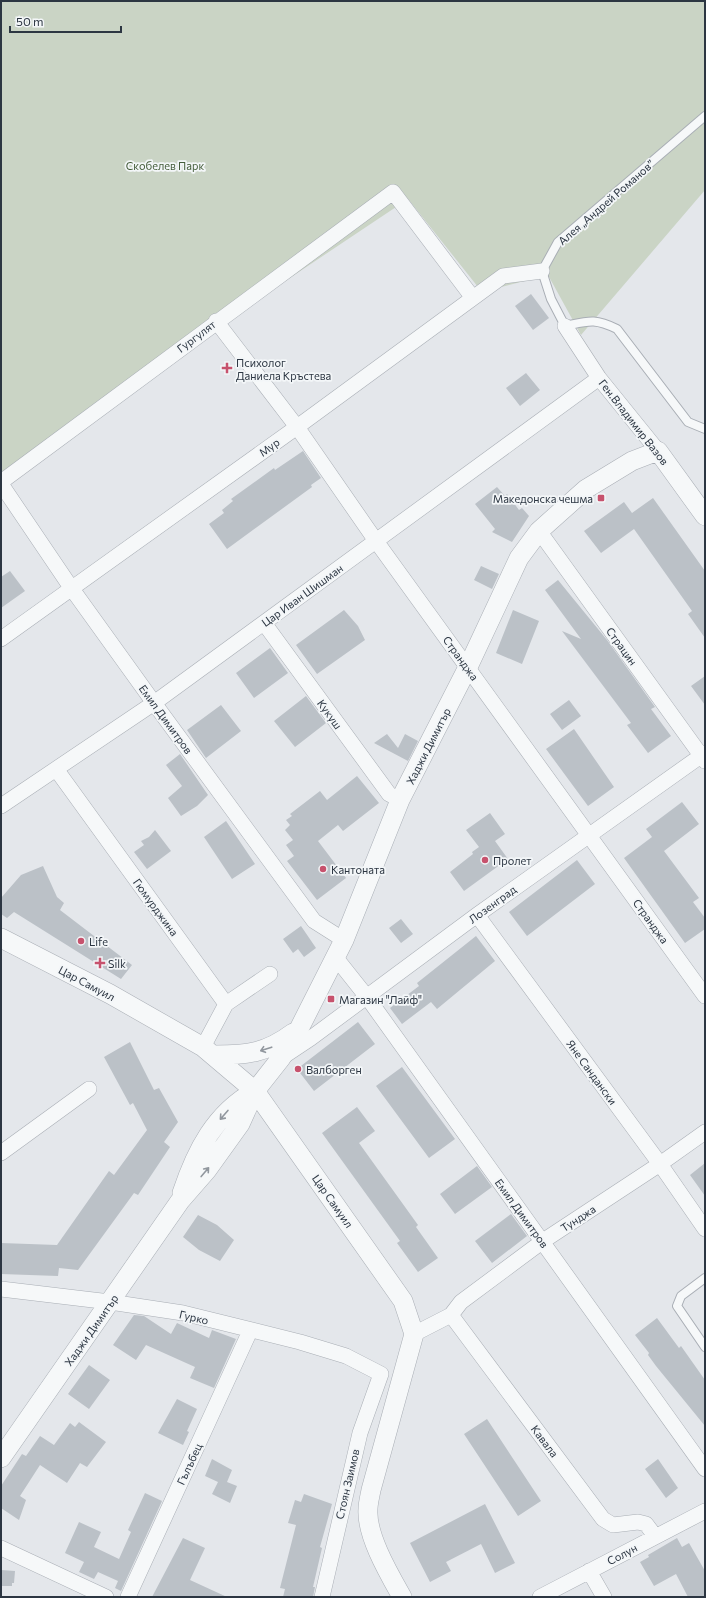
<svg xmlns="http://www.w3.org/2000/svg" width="706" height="1598" font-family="Commissioner,sans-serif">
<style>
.green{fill:#cad4c5}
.building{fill:#bbc1c7}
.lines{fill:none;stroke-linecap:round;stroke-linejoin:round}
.service-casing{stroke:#a9aeb5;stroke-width:10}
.minor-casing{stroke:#a9aeb5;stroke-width:16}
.tertiary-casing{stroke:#a9aeb5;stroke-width:20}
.service{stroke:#f6f8f9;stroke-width:8}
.minor{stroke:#f6f8f9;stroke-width:15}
.tertiary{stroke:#f6f8f9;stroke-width:19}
.oneway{stroke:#91979e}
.poi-dot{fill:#c7526d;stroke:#f3f6f8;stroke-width:1.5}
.labels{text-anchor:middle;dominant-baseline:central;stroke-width:3.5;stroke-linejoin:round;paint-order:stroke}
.park-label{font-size:11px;fill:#445d3a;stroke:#f3f6f8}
.street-label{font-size:11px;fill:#2c3642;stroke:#f3f6f8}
.poi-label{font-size:11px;fill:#2c3642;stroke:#f3f6f8;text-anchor:start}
</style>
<rect width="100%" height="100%" fill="#e4e7eb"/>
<!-- green -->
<path class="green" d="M1 1H705V190L581 335 548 275 482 292 408 199 212 330 1 485Z"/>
<!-- building -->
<path class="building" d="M531 294 549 318 533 330 515 306Z
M526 373 540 390 520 406 506 388Z
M303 451 321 478 311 485 312 487 227 549 209 524 224 513 222 510 233 501 231 499 274 468 275 470Z
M497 487 505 496 507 494 519 510 522 508 529 516 512 542 492 532 495 529 475 504Z
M653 498 705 571V638L688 614 692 611 634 529 601 553 584 531 624 502 632 513Z
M481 566 499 574 492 589 474 580Z
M10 571 25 591 1 608V577Z
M558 580 607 640 655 707 651 709 671 736 648 753 627 725 631 723 562 631 581 639 545 590Z
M344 610 358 626 365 640 317 674 296 645Z
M513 610 539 621 522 664 496 653Z
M270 648 288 673 254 698 236 673Z
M705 676V705L691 686Z
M306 696 326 723 295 747 274 721Z
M569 700 581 716 562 730 550 714Z
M221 705 241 731 206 758 187 730Z
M574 729 614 787 588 806 546 749Z
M387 734 398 748 405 734 418 741 408 761 374 743Z
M180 754 208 795 197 806 181 816 168 798 182 786 166 765Z
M357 776 379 803 343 831 338 825 318 841 346 878 317 900 287 861 294 856 286 845 293 840 285 830 290 825 286 820 292 816 290 814 320 791 327 800Z
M682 802 699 824 664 851 699 898 693 902 705 918V929L685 943 624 858 652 837 646 829Z
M490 813 505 834 495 841 508 859 464 891 450 872 473 854 472 852 479 847 466 830Z
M226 821 255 864 232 879 204 837Z
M155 830 171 851 147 869 134 852 144 845 141 841 149 837Z
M577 860 595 884 527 936 509 912Z
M43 866 57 897 64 903 60 910 132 965 121 979 14 912 7 918 1 914V898L21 875Z
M401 919 413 934 401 943 389 928Z
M301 926 316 948 304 957 298 949 293 953 283 939Z
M476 936 495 961 437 1009 431 1002 402 1024 390 1008 419 986 417 983Z
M358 1022 375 1044 314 1091 297 1069Z
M130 1042 154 1090 159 1088 178 1122 164 1142 170 1147 138 1195 134 1193 78 1270 59 1268 58 1276 1 1274V1243L57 1245 109 1171 114 1175 147 1130 133 1103 130 1105 104 1057Z
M402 1067 455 1139 429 1158 376 1086Z
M357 1107 375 1131 359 1143 418 1225 416 1227 438 1258 418 1272 397 1243 400 1241 322 1133Z
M705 1163V1196L690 1175Z
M477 1166 492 1187 455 1214 440 1194Z
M511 1214 527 1236 492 1263 475 1241Z
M198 1215 217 1225 234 1240 220 1261 199 1250 183 1237Z
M134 1315 144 1316 171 1334 177 1323 209 1338 212 1330 236 1339 214 1388 190 1378 195 1367 146 1345 136 1360 113 1345Z
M657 1318 679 1348 681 1346 705 1380V1426L656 1366 648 1355 649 1353 635 1335Z
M89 1365 110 1380 89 1409 68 1394Z
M177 1399 197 1409 187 1431 189 1432 183 1445 158 1433Z
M487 1419 541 1501 518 1516 464 1434Z
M79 1422 106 1442 87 1467 80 1463 67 1483 40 1465 20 1496 26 1500 19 1520 1 1508V1486L22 1454 26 1456 40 1436 54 1445 70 1423 75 1427Z
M212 1459 232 1470 227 1482 237 1486 230 1503 212 1494 218 1482 205 1476Z
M658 1459 678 1488 666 1498 645 1469Z
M145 1493 162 1501 121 1591 115 1588 118 1581 98 1572 94 1579 79 1572 84 1562 65 1553 79 1522 101 1532 94 1547 119 1559 131 1532 128 1530Z
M304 1494 332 1504 320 1547 322 1548 313 1587H315L313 1597H283L285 1589 280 1588 296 1525 288 1523 295 1500 301 1502Z
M485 1504 515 1563 495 1573 481 1544 446 1562 451 1571 430 1582 410 1543Z
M183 1538 205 1548 190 1580 227 1597H152Z
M677 1538 682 1547 689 1543 705 1571V1597H688L676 1574 654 1586 640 1562 649 1557 648 1555Z
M1 1570 15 1571 14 1583H12V1586H1Z"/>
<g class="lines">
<!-- service casing -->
<g class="service-casing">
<path id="service" d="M705 116 558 242 542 271 551 299 565 326C589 321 594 318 617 329L688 422 705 429
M705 1278 681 1296 677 1306 705 1347"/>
</g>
<!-- minor casing -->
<g class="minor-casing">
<path id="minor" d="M216 321 297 427 376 541 705 996
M565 326 599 378 658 451
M1 482 393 192 473 298
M1 484 72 589 154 703 314 921 344 940
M539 531 705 761
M264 623 389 794 400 800
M1 639 297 427 503 276 542 271
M56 769 226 1004 203 1047
M1 806 154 703 599 378
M477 915 660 1164 705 1229
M336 958 367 997 705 1469
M226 1004 270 974
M284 1056 311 1038 477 915 705 753
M1 1153 89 1089
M1 1289 110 1302 183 1313 300 1342 346 1356 381 1374 360 1433 322 1597
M451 1315 603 1519 613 1525 638 1522 646 1524 655 1536
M414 1334 451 1315 461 1302 543 1241 660 1164 705 1132
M1 1548 106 1597
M589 1571 604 1597
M128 1597 250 1331
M540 1597 705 1511"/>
</g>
<!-- tertiary casing -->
<g class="tertiary-casing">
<path id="tertiary" d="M1 938 110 994 203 1047 255 1091 403 1301 414 1334 371 1490C370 1496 368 1503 368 1509 366 1535 389 1574 402 1597
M215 1055C248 1055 266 1053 293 1033
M182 1193C196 1151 215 1113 255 1091
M1 1458 180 1201 207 1170 240 1124 255 1091 281 1058 299 1029 344 940 400 800 468 667 519 558 539 531 586 489 632 461 658 451 705 516"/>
</g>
<!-- service -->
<use href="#service" class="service"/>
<!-- minor -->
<use href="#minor" class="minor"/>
<!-- tertiary -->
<use href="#tertiary" class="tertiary"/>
</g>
<!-- one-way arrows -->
<defs><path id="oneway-shaft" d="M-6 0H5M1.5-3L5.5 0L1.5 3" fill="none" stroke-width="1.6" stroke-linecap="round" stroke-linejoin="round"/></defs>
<g class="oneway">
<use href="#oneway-shaft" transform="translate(266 1049) rotate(162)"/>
<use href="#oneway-shaft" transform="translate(224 1115) rotate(131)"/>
<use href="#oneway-shaft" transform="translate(205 1172) rotate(-50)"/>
</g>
<!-- markers -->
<g class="poi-dot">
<path d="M225 362h4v4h4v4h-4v4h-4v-4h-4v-4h4z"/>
<rect x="597" y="494" width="8" height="8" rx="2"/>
<circle cx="485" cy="860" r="4"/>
<circle cx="323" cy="869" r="4"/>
<circle cx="81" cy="941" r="4"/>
<path d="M98 957h4v4h4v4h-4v4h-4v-4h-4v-4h4z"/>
<rect x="327" y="995" width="8" height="8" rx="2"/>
<circle cx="298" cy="1069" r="4"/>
</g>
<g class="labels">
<!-- park labels -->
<g class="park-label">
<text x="165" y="165">Скобелев Парк</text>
</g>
<!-- street labels -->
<g class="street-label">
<text transform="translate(606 202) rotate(-41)">Алея „Андрей Романов”</text>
<text transform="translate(196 336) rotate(-37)">Гургулят</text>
<text transform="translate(634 422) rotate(52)">Ген.Владимир Вазов</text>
<text transform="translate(269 447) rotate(-36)">Мур</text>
<text transform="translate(302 595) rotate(-36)">Цар Иван Шишман</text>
<text transform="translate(622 646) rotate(54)">Страцин</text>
<text transform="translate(461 658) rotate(54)">Странджа</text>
<text transform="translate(330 714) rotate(54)">Кукуш</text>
<text transform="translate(166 719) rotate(54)">Емил Димитров</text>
<text transform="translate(428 746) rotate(-63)">Хаджи Димитър</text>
<text transform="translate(492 904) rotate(-36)">Лозенград</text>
<text transform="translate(156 907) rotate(54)">Гюмурджина</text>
<text transform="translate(651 921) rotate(54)">Странджа</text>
<text transform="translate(87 983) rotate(28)">Цар Самуил</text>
<text transform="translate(592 1072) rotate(54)">Яне Сандански</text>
<text transform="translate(333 1201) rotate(55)">Цар Самуил</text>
<text transform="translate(522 1213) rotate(54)">Емил Димитров</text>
<text transform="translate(578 1218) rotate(-33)">Тунджа</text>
<text transform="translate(194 1317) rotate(13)">Гурко</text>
<text transform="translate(91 1330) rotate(-55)">Хаджи Димитър</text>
<text transform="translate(545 1441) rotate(53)">Кавала</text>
<text transform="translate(189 1464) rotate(-65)">Гълъбец</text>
<text transform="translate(347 1484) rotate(-77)">Стоян Заимов</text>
<text transform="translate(622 1554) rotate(-28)">Солун</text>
</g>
<!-- poi labels -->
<g class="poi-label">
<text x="236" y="362">Психолог<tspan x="236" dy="13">Даниела Кръстева</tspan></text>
<text x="593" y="498" text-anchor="end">Македонска чешма</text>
<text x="493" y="860">Пролет</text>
<text x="331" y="869">Кантоната</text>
<text x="89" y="941">Life</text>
<text x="108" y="963">Silk</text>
<text x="339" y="999">Магазин "Лайф"</text>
<text x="306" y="1069">Валборген</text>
</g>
</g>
<!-- border -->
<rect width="706" height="1598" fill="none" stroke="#2c3642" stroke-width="4"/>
<!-- scale -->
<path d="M10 26v6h111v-6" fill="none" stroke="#2c3642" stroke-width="2"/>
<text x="16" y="26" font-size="12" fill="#2c3642" stroke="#f3f6f8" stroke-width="3" paint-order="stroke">50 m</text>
</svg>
